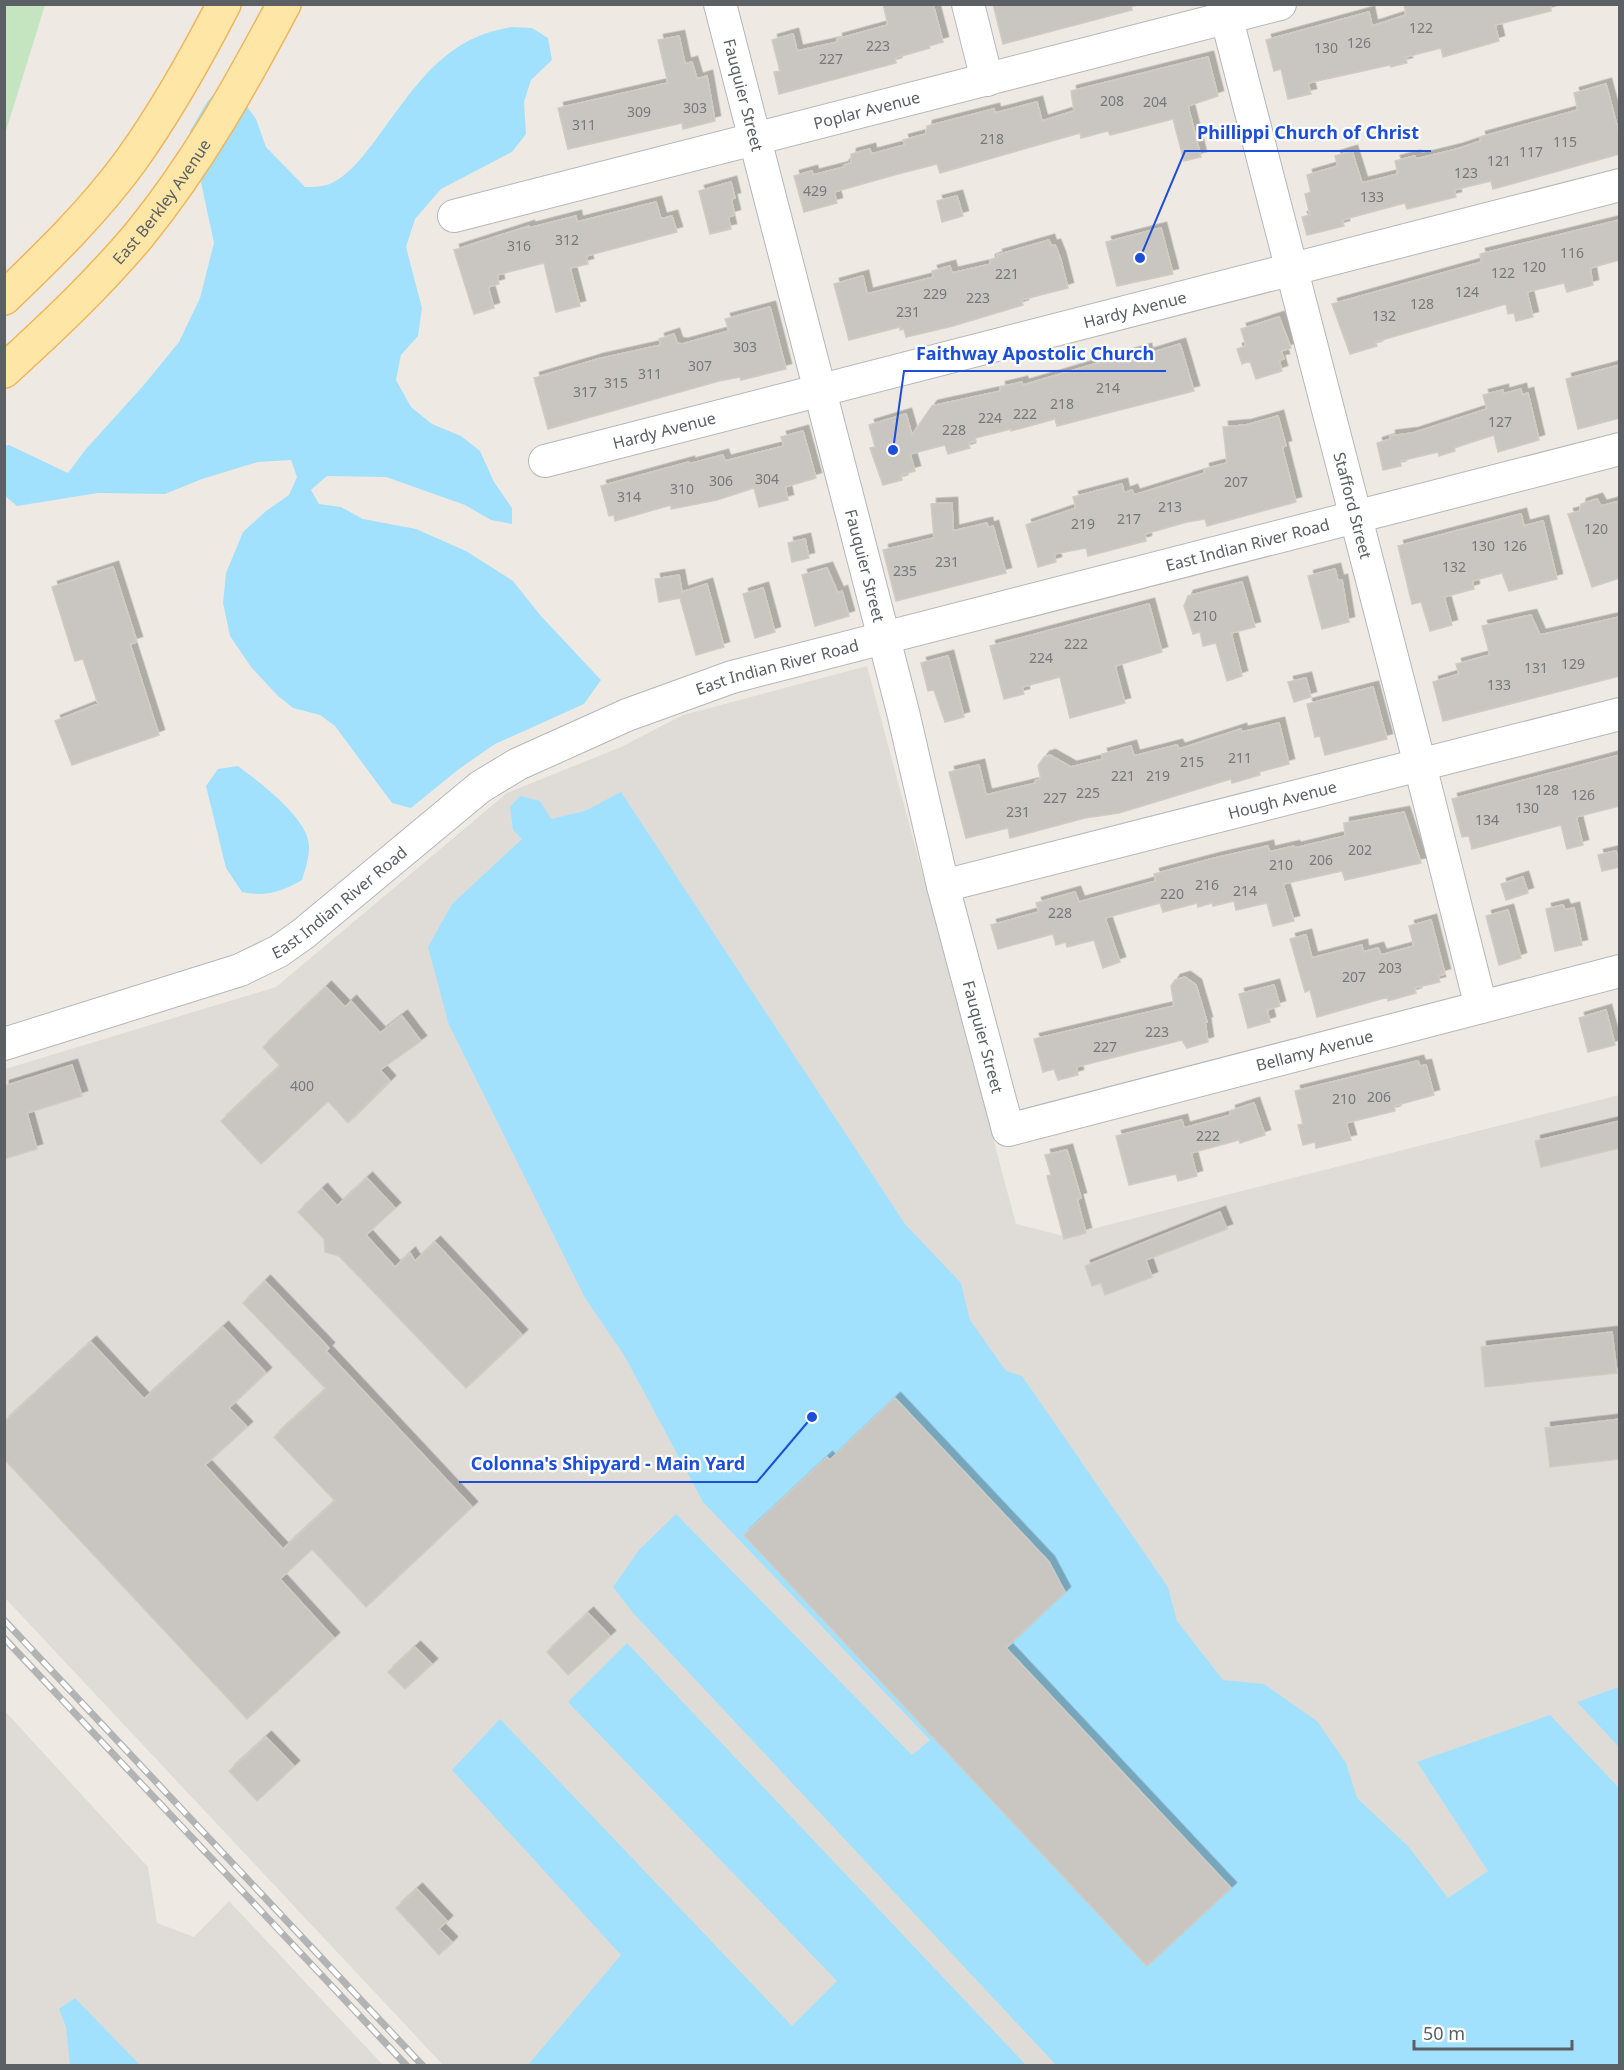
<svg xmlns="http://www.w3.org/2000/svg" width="1624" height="2070" font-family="'Noto Sans',sans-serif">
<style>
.industrial{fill:#dfdcd7}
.green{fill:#c4e5bf}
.water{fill:#a2e1fe}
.building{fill:#c9c5c0;stroke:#d2cbc1;stroke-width:1.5;filter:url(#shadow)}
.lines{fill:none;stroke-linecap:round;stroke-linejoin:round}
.minor-casing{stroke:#b4b7ba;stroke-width:34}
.major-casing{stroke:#f0b559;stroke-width:36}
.minor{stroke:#fff;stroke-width:32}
.major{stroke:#fee6a7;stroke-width:33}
.rail-casing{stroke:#b2b3b4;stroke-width:7}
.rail{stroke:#fff;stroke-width:4.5;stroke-dasharray:14;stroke-linecap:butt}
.labels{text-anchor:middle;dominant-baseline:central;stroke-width:4.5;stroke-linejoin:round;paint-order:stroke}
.number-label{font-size:14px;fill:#76797b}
.street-label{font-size:16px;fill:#5b6064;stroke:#fff}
.leader{fill:none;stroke:#1d4ed8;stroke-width:2}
.callout-dot{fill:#1d4ed8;stroke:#fff;stroke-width:2}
.callout-label{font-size:18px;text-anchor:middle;font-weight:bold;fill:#1d4ed8;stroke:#fff;stroke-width:4.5;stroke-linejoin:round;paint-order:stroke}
</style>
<defs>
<filter id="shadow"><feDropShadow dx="5.5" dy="-5.5" stdDeviation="0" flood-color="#0004"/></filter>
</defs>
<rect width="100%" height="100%" fill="#eeeae3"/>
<!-- industrial -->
<path class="industrial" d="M867 666 1016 1224 1064 1236 1619 1095V2065H443L5 1598V1069L276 987 507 793 621 747 683 715Z
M4 1710 148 1867 157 1923 194 1937 229 1901 383 2065H5Z"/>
<!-- green -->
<path class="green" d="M5 4 45 5 5 134 4 5Z"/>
<!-- water -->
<path class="water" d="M513 27 532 28 548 38 552 60 531 80 524 102 526 134 512 152 441 189 415 219 406 247 422 308 418 336 401 355 396 380 411 407 432 424 461 436 480 451 494 482 512 508V524L491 520 465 505 386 477 327 476 311 490 319 504 341 507 363 519 416 529 466 551 513 581 541 616 601 680 584 704 495 744 459 769 411 808 392 803 335 726 320 715 293 708 278 696 251 667 230 636 223 603 226 573 243 532 266 511 289 495 297 477 291 460 258 462 202 479 165 494 98 493 17 506 5 496V446L9 445 68 473 86 449 143 386 179 342 200 298 214 243 190 131 207 102 227 79 256 119 266 147 305 187C313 187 324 187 332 183 350 174 361 158 374 142 413 90 443 36 513 27Z
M238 766C259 782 311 820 309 848 309 859 305 870 302 880 281 892 266 897 242 892L226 868 206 786 218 769Z
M621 792 905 1224 961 1283 970 1320 1006 1371 1022 1376 1168 1587 1177 1621 1223 1680 1264 1684 1317 1721 1346 1763 1357 1798 1408 1846 1448 1898 1488 1871 1417 1762 1550 1715 1619 1788V2065H1056L634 1614 613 1587 639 1550 676 1514 912 1755 930 1740 703 1502 624 1355 585 1298 449 1025 428 947 452 904 522 839 513 830 510 807 520 796 540 801 551 819 585 811Z
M627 1643 1026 2065H528L621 1955 452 1770 500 1719 792 2026 837 1981 568 1702Z
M1619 1687H1620L1619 1747 1577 1702Z
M75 1998 140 2065H70L66 2027 59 2009Z"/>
<!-- building -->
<path class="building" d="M883 4H933L943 42 929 46 930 48 895 58 896 63 779 94 774 72 780 71 772 40 793 34 797 51 838 42 837 39 888 25Z
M993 4H1131L1132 10 1003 44Z
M1404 4H1551V11L1495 25 1499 41 1443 57 1441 48 1406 57 1407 63 1391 67 1390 65 1308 83 1311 94 1288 99 1281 69 1274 71 1266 40 1369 12 1372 26 1406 15Z
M679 36 685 64 692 62 697 79 707 76 715 121 683 129 682 123 568 149 558 108 668 83 658 40Z
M1208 57 1218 96 1188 106 1201 157 1184 161 1173 119 1110 135 1108 131 1081 138 1080 133 940 173 937 164 898 174 834 192 837 203 804 212 794 176 812 171 813 175 844 167V165L851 163V154L870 149 871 154 905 145 903 140 926 134 927 126 994 109 995 113 1037 102 1042 121 1074 111 1071 91Z
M1606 84 1620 137V154L1493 189 1491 181 1454 190 1456 197 1407 209 1405 203 1342 220 1344 226 1307 235 1302 217 1310 215 1305 194 1311 192 1307 175 1338 166 1335 156 1352 151 1362 183 1398 174 1395 161 1415 156 1416 159 1457 149 1481 141 1480 137 1578 110 1574 93Z
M731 182 735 198 731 199 735 215 728 217 731 229 710 234 699 191Z
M957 196 963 216 942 222 937 201Z
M656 202 661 219 672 216 677 232 586 256 588 264 570 268 580 306 556 312 544 263 497 275 499 284 488 287 494 308 474 314 454 250 529 226V228L576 216 577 222Z
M1620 220V260L1590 268 1593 285 1567 292 1564 283 1527 292 1533 317 1516 321 1514 313 1508 314 1506 304 1375 342 1377 346 1350 354 1332 304 1482 262 1480 254Z
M1161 228 1173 274 1117 286 1106 242Z
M1049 240 1051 246 1055 245 1060 257 1068 288 1021 300 1023 305 953 326 906 337 904 329 900 330V327L849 340 834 284 863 276 867 294 934 277 932 271 950 266 952 273 991 264 990 260 998 257 997 255Z
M770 307 786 369 741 380 740 377 719 381 548 429 534 378 598 359 661 345 659 339 674 334 677 343 682 344 729 331 725 319Z
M1279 317 1291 348 1281 351 1284 359 1279 360 1282 371 1256 379 1250 361 1242 364 1237 349 1246 346 1241 329Z
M1180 344 1194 391 1057 426 1055 419 1011 431V429L975 438 976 441 968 443 970 448 948 454 945 445 910 454 915 471 901 475 902 480 883 485 870 448 875 447 869 425 906 414 912 435 932 406 1001 391 1000 387 1022 382 1023 385 1146 349 1147 354Z
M1620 365V418L1578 429 1566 379Z
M1521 389 1522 395 1528 393 1539 440 1498 452 1494 435 1454 448 1455 451 1439 456 1438 452 1400 461 1401 466 1383 470 1377 443 1391 439 1390 436 1413 433 1487 409 1483 395 1503 390V394Z
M1278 416 1286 446 1282 447 1296 502 1207 526 1205 519 1187 522 1145 534 1146 541 1088 556 1086 548 1054 554 1056 562 1038 567 1026 525 1076 508 1073 497 1122 484 1124 493 1132 490 1134 495 1205 473 1204 469 1227 463 1223 427 1246 425Z
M803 431 816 478 785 487 788 500 759 507 754 488 717 500 671 509V505L615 521 614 515 609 516 601 486 689 462V464L723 455 725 461 784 446 781 437Z
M1597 499 1601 506 1620 501V578L1592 587 1568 514 1580 511 1581 504Z
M952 503 953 531 987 523 988 528 993 526 1006 573 896 601 883 550 934 538 931 504Z
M1521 514 1524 526 1543 521 1557 579 1509 591 1502 573 1472 581 1474 589 1444 597 1452 625 1430 631 1421 602 1412 604 1398 546Z
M805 539 809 558 792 562 788 543Z
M113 567 137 642 130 644 159 735 72 765 55 721 98 704 83 659 75 661 52 587Z
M827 568 838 593 842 591 849 616 815 626 802 575Z
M1335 569 1338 581 1342 580 1349 622 1322 629 1308 576Z
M679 575 682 592 707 584 724 647 696 655 680 598 659 602 655 579Z
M1242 582 1255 627 1231 633 1242 676 1227 681 1216 643 1203 646 1200 632 1193 634 1184 606 1188 596Z
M763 588 775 632 755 638 743 594Z
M1149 604 1162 652 1115 666 1125 703 1070 718 1060 677 1022 687 1024 694 1004 699 990 646Z
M1531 615 1540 635 1620 617V676L1443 721 1433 682 1459 674 1456 664 1490 655 1482 626Z
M948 656 964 717 945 722 934 690 928 691 921 663Z
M1306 678 1311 697 1294 702 1288 682Z
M1373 687 1387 739 1325 755 1320 736 1315 737 1307 704Z
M1279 723 1289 764 1259 772 1260 775 1232 783 1231 779 1119 813 1085 818 1010 838 1008 828 966 838 949 772 979 765 986 795 1036 783 1035 781 1041 779 1038 766 1044 757 1050 755 1071 767 1103 759 1102 754 1131 746 1134 756 1177 745 1179 749 1241 729 1242 732Z
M1620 755V806L1576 817 1583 845 1567 849 1561 825 1472 849 1469 836 1462 837 1452 799Z
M1404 812 1421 863 1345 880 1342 871 1283 884 1294 921 1273 926 1267 903 1236 910 1234 901 1213 906 1212 903 1198 907 1197 903 1163 912 1160 903 1105 918 1120 962 1103 968 1094 940 1067 947 1066 942 1056 945 1053 934 998 949 991 925 1039 912 1036 903 1075 892 1079 902 1156 881 1154 874 1215 858 1268 846 1269 852 1294 846 1295 848 1345 836 1344 823Z
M1616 851 1620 867 1602 871 1598 855Z
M1523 877 1528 893 1506 900 1501 884Z
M1563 905 1565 910 1574 908 1582 945 1555 951 1546 909Z
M1508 910 1521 958 1499 965 1486 916Z
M1431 920 1445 974 1438 976 1440 982 1414 988 1416 993 1388 1001V997L1317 1017 1310 990 1305 992 1290 939 1306 935 1312 958 1362 945 1363 952 1378 948 1381 955 1414 946 1409 926Z
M1185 977 1196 985 1207 1022H1205L1208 1042 1187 1048 1182 1040 1076 1067 1078 1075 1058 1080 1054 1069 1043 1072 1034 1039 1174 1006 1171 986 1175 980Z
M1274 985 1280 1006 1267 1010 1270 1022 1248 1028 1239 994Z
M326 987 345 1007 351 1001 380 1033 402 1016 421 1041 380 1070 390 1081 348 1123 328 1101 261 1164 221 1121 280 1066 263 1047Z
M1606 1010 1615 1045 1588 1052 1579 1018Z
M1418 1061 1420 1066 1426 1065 1434 1095 1394 1106 1395 1111 1346 1123 1351 1140 1316 1148 1315 1142 1303 1145 1298 1125 1303 1124 1295 1091Z
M72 1065 82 1096 27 1113 37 1149 4 1159V1086Z
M1254 1103 1265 1135 1240 1143 1239 1140 1191 1153 1197 1176 1178 1181 1176 1174 1129 1185 1116 1136 1182 1120 1184 1128 1231 1115 1230 1111Z
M1620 1121V1148L1541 1167 1535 1141Z
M1067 1150 1081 1198 1077 1199 1086 1233 1064 1239 1047 1176 1051 1175 1045 1155Z
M367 1178 395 1208 366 1235 395 1267 410 1253 415 1261 435 1242 522 1335 466 1388 339 1256 325 1252 324 1239 298 1212 322 1189 337 1206Z
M1220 1212 1227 1229 1146 1260 1152 1277 1105 1295 1101 1283 1092 1286 1085 1266Z
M265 1281 329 1348 326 1351 472 1507 366 1607 312 1549 280 1579 334 1638 247 1719 4 1459V1422L91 1342 144 1399 223 1327 266 1373 229 1408 247 1427 205 1465 283 1549 335 1501 274 1437 326 1389 243 1303Z
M1612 1332 1617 1373 1485 1387 1481 1347Z
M895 1398 1049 1562 1065 1592 1006 1648 1231 1888 1147 1966 744 1535 827 1457 830 1460Z
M1620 1419V1459L1550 1467 1545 1428Z
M588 1613 610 1636 568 1675 547 1652Z
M415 1647 432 1664 405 1689 388 1672Z
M266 1737 294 1766 257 1801 229 1771Z
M417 1889 447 1921 439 1929 452 1942 439 1955 396 1908Z"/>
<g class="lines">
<!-- minor casing -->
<g class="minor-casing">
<g id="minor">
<path id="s1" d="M720 4 903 712 943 886 1008 1130 1620 971"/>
<path d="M968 4 987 80"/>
<path id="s2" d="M1223 4 1420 765 1481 1007"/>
<path id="s3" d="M454 216 1280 4"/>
<path id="s4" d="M545 461 1620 185"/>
<path id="s5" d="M943 886 1620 714"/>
<path id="s6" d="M4 1044 240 970 279 951 303 934 480 787 518 764 627 715 732 677 1620 449"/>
</g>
</g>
<!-- major casing -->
<g class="major-casing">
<g id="major">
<path d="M4 298C50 254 95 210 132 159 167 110 196 58 224 4"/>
<path id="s7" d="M4 371C51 328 98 284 139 235 197 164 241 85 284 4"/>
</g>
</g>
<!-- minor -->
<use href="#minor" class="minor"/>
<!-- major -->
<use href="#major" class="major"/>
<!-- rail casing -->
<g class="rail-casing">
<path id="rail" d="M4 1620 423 2066
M4 1638 407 2066"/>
</g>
<!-- rail -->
<use href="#rail" class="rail"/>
</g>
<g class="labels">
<!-- number labels -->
<g class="number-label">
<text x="1421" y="27">122</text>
<text x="1359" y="42">126</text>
<text x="878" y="45">223</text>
<text x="1326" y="47">130</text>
<text x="831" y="58">227</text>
<text x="1112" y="100">208</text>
<text x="1155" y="101">204</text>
<text x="695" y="107">303</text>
<text x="639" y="111">309</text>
<text x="584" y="124">311</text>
<text x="992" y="138">218</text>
<text x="1565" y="141">115</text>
<text x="1531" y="151">117</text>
<text x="1499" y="160">121</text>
<text x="1466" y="172">123</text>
<text x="815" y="190">429</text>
<text x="1372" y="196">133</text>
<text x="567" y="239">312</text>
<text x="519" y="245">316</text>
<text x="1572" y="252">116</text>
<text x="1534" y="266">120</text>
<text x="1503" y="272">122</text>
<text x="1007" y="273">221</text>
<text x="1467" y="291">124</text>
<text x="935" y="293">229</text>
<text x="978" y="297">223</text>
<text x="1422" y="303">128</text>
<text x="908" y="311">231</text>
<text x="1384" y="315">132</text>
<text x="745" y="346">303</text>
<text x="700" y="365">307</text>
<text x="650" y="373">311</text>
<text x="616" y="382">315</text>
<text x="1108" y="387">214</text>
<text x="585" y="391">317</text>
<text x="1062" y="403">218</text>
<text x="1025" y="413">222</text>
<text x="990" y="417">224</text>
<text x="1500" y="421">127</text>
<text x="954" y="429">228</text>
<text x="767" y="478">304</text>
<text x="721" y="480">306</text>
<text x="1236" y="481">207</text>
<text x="682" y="488">310</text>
<text x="629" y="496">314</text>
<text x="1170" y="506">213</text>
<text x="1129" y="518">217</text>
<text x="1083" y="523">219</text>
<text x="1596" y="528">120</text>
<text x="1483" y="545">130</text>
<text x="1515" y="545">126</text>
<text x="947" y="561">231</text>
<text x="1454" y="566">132</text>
<text x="905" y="570">235</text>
<text x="1205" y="615">210</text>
<text x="1076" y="643">222</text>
<text x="1041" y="657">224</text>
<text x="1573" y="663">129</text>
<text x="1536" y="667">131</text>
<text x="1499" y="684">133</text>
<text x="1240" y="757">211</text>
<text x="1192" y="761">215</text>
<text x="1123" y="775">221</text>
<text x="1158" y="775">219</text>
<text x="1547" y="789">128</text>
<text x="1088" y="792">225</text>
<text x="1583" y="794">126</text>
<text x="1055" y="797">227</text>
<text x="1527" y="807">130</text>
<text x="1018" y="811">231</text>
<text x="1487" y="819">134</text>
<text x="1360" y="849">202</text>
<text x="1321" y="859">206</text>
<text x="1281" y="864">210</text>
<text x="1207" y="884">216</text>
<text x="1245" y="890">214</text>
<text x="1172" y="893">220</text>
<text x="1060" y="912">228</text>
<text x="1390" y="967">203</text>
<text x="1354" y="976">207</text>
<text x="1157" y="1031">223</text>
<text x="1105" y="1046">227</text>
<text x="302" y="1085">400</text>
<text x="1379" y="1096">206</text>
<text x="1344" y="1098">210</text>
<text x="1208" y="1135">222</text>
</g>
<!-- street labels -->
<g class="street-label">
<text stroke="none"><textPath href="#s1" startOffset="94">Fauquier Street</textPath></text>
<text stroke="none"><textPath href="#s3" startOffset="426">Poplar Avenue</textPath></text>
<text stroke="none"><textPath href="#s7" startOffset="232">East Berkley Avenue</textPath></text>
<text stroke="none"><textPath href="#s4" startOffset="609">Hardy Avenue</textPath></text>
<text stroke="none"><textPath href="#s4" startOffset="123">Hardy Avenue</textPath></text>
<text stroke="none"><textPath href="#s2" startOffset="518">Stafford Street</textPath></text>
<text stroke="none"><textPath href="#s6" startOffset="1358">East Indian River Road</textPath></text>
<text stroke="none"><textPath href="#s1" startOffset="580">Fauquier Street</textPath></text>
<text stroke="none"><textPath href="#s6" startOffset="872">East Indian River Road</textPath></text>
<text stroke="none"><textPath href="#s5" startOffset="350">Hough Avenue</textPath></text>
<text stroke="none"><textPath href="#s6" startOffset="368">East Indian River Road</textPath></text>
<text stroke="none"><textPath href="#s1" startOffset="1066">Fauquier Street</textPath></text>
<text stroke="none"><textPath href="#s1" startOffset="1479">Bellamy Avenue</textPath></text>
</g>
</g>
<!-- callouts -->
<path class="leader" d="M1140 258L1185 151H1431M893 450L904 371H1166M812 1417L757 1482H459"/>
<g class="callout-dot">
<circle cx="1140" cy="258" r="6"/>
<circle cx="893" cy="450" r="6"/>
<circle cx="812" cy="1417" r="6"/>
</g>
<g class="callout-label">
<text x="1308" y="139">Phillippi Church of Christ</text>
<text x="1035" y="360">Faithway Apostolic Church</text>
<text x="608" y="1470">Colonna's Shipyard - Main Yard</text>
</g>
<!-- border -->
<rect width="1624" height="2070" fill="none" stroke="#5b6064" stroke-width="12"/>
<!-- scale -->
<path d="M1414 2040v9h158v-9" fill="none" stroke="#5b6064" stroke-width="3"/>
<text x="1423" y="2040" font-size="18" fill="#5b6064" stroke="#ffffff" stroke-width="4.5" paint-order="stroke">50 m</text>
</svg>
